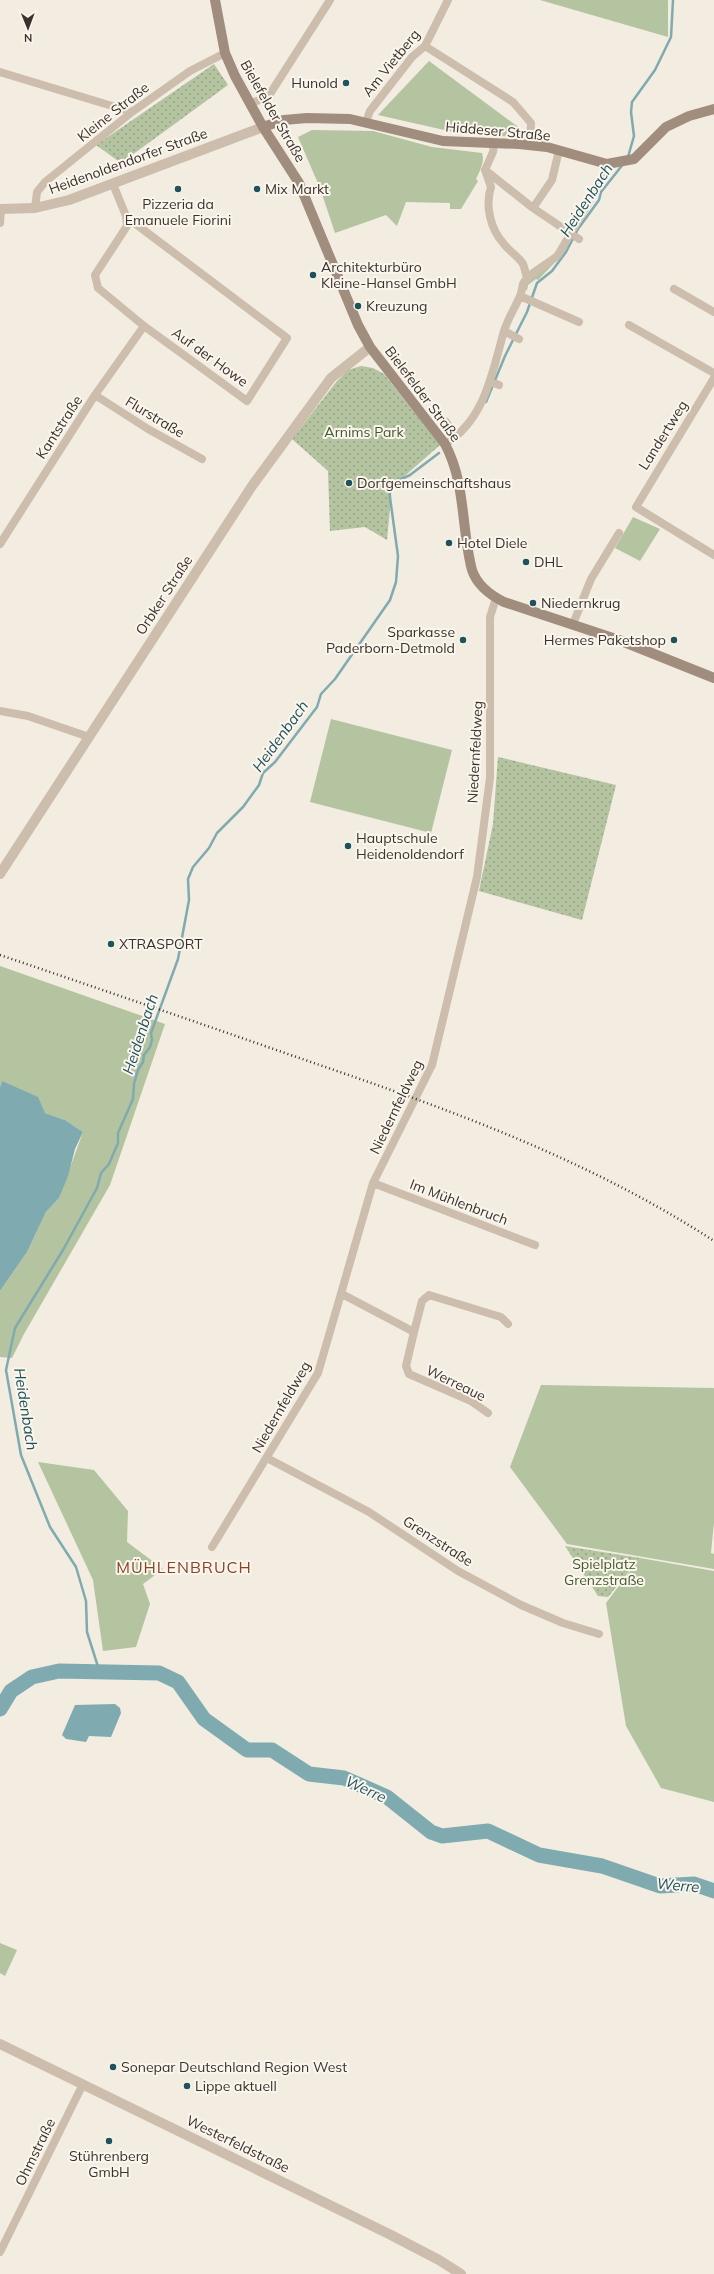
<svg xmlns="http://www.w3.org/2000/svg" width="714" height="2274" font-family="Mulish,sans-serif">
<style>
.grass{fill:#b4c3a0}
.park{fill:url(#park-dots)}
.water{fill:#7faab0}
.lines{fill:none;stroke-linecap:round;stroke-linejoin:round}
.stream{stroke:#7faab0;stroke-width:2.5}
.river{stroke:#7faab0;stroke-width:15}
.minor{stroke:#ccbdac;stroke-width:8}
.tertiary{stroke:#ccbdac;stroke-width:10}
.secondary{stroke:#a08d7d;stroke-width:10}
.rail{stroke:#3a312b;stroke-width:2.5;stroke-dasharray:1 3;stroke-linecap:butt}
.poi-dot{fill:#20525c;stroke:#faf6ed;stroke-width:1.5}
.labels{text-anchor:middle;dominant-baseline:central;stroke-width:4;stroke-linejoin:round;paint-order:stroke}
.street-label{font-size:14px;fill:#3a312b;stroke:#faf6ed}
.poi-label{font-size:14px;fill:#3a312b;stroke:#faf6ed;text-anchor:start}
.park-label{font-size:14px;fill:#45582f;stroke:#faf6ed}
.water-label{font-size:15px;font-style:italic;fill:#20525c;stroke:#faf6ed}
.quarter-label{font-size:16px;letter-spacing:1px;fill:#884524;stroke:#faf6ed}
</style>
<defs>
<pattern id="park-dots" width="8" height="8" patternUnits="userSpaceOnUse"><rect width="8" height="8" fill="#b4c3a0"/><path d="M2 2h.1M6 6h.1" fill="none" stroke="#939f83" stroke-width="1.8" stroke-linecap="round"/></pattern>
</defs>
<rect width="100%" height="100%" fill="#f3ece1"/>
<!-- grass -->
<path class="grass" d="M540 0H668V37Z
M429 61 525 132 520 137 462 134 378 115Z
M312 130 373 131 432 147 482 153C485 161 480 171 476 179L478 181 461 209H450V203L406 202 397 226 386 215 335 233 320 188 298 137Z
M560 257 538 280 536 279 528 285 527 290 524 291 526 283Z
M430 409 449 419 456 431 451 435Z
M633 517 660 529 640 561 615 548Z
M331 719 452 750 431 833 310 802Z
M0 966 165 1024 110 1185 24 1334 12 1358 0 1357V1291L27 1252 46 1212 59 1198 83 1132 65 1120 45 1113 2 1081 0 1087Z
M541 1385 714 1388V1522L711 1553 714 1554V1569L567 1544 510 1467Z
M38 1462 94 1470 128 1511 127 1542 163 1569 143 1584 150 1604 136 1647 103 1651 93 1580Z
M640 1558 714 1571V1802L661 1788 626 1726 606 1603Z
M0 1943 17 1950 5 1976 0 1973Z"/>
<!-- park -->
<path class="park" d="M214 64 228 85 121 163 96 145Z
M361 366 373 368 384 374 440 445 392 487 387 540 365 527 330 531 328 471 292 439 337 381 348 370Z
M498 757 616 785 582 920 479 891 493 824Z
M565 1546 640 1558 608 1597 598 1596Z"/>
<!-- water -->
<path class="water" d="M2 1081 38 1097 45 1113 65 1120 83 1132 75 1149 68 1176 59 1198 46 1212 27 1252 0 1291V1087Z
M115 1704 120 1708 121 1713 111 1737 89 1736 86 1742 66 1739 62 1735 75 1705Z"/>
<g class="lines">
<!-- stream -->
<path class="stream" d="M628 157 634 136 631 112 632 102 655 70 671 37 673 0
M486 402 505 356 527 312 537 283 552 271 566 252 578 229 599 200 601 192 624 163
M100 1673 87 1632 86 1601 76 1567 50 1527 21 1455 6 1370 15 1328 63 1250 97 1188 101 1173 109 1164 118 1143V1133L133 1099 134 1084 138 1070 143 1062 144 1055 150 1047 152 1040 151 1033 178 959 189 900 188 879 193 867 209 848 217 833 243 807 259 785 263 773 275 762 317 707 321 694 335 679 390 600 396 582 398 556 389 490 393 483 410 475 439 453"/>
<!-- river -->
<path class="river" d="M0 1709 11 1691 32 1677 59 1671 159 1673 178 1682 204 1719 247 1750H272L309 1774 344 1778 387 1797 431 1832 442 1836 488 1831 539 1855 602 1866 660 1886 694 1884 714 1891"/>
<!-- minor -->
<path class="minor" d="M425 46 513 102 531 123 530 145
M0 72 132 112
M251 103 268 97 330 0
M366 122 370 111 412 57 425 46 448 0
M494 143 493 152 485 170 491 187C485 205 490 229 504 244 509 251 519 257 523 264 525 269 526 274 527 279
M485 170 533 208 579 239
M113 184 126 216 127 226 95 275 98 288 144 326 247 401 287 338 133 222 127 221
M35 208 37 192 45 182 132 112 190 71 225 53
M533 208 552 180 559 150
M0 223 1 209
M674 289 714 312
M520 296 579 322
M629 325 714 373
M504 331 519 339
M714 378 636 507 714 555
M491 382 499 385
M95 395 148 429 202 459
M445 444C485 420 492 373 504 331 508 318 515 308 520 296 522 292 522 287 523 284 528 273 549 264 558 255L604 176 607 164
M0 544 95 395 144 326
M573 624 591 579 619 533
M0 711 28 716 89 737
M373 1183 535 1245
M342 1294 414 1332 406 1366 409 1374 471 1401 488 1413
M414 1332 422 1301 429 1295 501 1317 508 1324
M267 1458 369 1512 458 1571 521 1605 563 1623 599 1634
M212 1547 318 1373 373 1183 432 1065 477 877 490 778V617L496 598
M0 2252 83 2084"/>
<!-- tertiary -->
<path class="tertiary" d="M0 209 35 208 69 200 263 127
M0 874 252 486 331 378 370 347
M0 2044 389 2234 439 2260 461 2274"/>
<!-- secondary -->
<path class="secondary" d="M215 0 225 53 235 76 263 127 299 183 358 325 370 347 445 444C466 483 461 528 472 570 477 585 490 595 504 602L619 640 714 678
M263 127 284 120 307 118 350 119 443 141 519 144 547 147 607 164 634 159 666 127 689 116 714 109"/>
<!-- rail -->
<path class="rail" d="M0 955C103 990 205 1025 308 1061 448 1109 588 1159 714 1241"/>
</g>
<!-- markers -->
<g class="poi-dot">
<circle cx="346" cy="83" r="4"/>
<circle cx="178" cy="189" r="4"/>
<circle cx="257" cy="189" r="4"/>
<circle cx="313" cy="275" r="4"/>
<circle cx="358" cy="306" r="4"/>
<circle cx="349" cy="483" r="4"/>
<circle cx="449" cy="543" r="4"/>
<circle cx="526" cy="562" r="4"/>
<circle cx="533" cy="603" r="4"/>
<circle cx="463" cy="640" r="4"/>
<circle cx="674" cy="640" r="4"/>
<circle cx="348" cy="846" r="4"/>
<circle cx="111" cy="944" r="4"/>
<circle cx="113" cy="2067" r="4"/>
<circle cx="187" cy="2086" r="4"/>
<circle cx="109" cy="2141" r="4"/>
</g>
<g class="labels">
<!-- street labels -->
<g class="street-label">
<text transform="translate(391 63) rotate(-51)">Am Vietberg</text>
<text transform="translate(273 111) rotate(60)">Bielefelder Straße</text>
<text transform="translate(113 112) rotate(-38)">Kleine Straße</text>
<text transform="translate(498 131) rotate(5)">Hiddeser Straße</text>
<text transform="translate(128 161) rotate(-20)">Heidenoldendorfer Straße</text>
<text transform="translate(210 357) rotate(36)">Auf der Howe</text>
<text transform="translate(423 394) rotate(53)">Bielefelder Straße</text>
<text transform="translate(155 417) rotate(31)">Flurstraße</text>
<text transform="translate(59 427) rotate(-57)">Kantstraße</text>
<text transform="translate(663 435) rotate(-58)">Landertweg</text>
<text transform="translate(164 595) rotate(-57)">Orbker Straße</text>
<text transform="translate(475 752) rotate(-87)">Niedernfeldweg</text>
<text transform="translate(396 1107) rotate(-64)">Niedernfeldweg</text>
<text transform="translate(459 1202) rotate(21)">Im Mühlenbruch</text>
<text transform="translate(456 1383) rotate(26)">Werreaue</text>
<text transform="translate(281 1407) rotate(-60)">Niedernfeldweg</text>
<text transform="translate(438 1541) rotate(33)">Grenzstraße</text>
<text transform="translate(238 2144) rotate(26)">Westerfeldstraße</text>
<text transform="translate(35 2152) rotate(-64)">Ohmstraße</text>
</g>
<!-- poi labels -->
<g class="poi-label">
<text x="338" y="83" text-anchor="end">Hunold</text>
<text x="265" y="189">Mix Markt</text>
<text x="178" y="204" text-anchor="middle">Pizzeria da<tspan x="178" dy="16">Emanuele Fiorini</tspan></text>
<text x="321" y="267">Architekturbüro<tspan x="321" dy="16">Kleine-Hansel GmbH</tspan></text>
<text x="366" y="306">Kreuzung</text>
<text x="357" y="483">Dorfgemeinschaftshaus</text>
<text x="457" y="543">Hotel Diele</text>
<text x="534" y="562">DHL</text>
<text x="541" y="603">Niedernkrug</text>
<text x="455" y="632" text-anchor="end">Sparkasse<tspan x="455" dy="16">Paderborn-Detmold</tspan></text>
<text x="666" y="640" text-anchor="end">Hermes Paketshop</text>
<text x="356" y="838">Hauptschule<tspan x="356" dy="16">Heidenoldendorf</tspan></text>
<text x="119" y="944">XTRASPORT</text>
<text x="121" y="2067">Sonepar Deutschland Region West</text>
<text x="195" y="2086">Lippe aktuell</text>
<text x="109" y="2156" text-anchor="middle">Stührenberg<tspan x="109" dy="16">GmbH</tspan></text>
</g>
<!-- park labels -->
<g class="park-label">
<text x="364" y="432">Arnims Park</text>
<text x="604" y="1564">Spielplatz<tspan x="604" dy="16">Grenzstraße</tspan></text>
</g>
<!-- water labels -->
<g class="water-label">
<text transform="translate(586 200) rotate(-57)">Heidenbach</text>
<text transform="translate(280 736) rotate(-54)">Heidenbach</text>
<text transform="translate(140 1034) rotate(-72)">Heidenbach</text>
<text transform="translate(26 1409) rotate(81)">Heidenbach</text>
<text transform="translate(366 1789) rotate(25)">Werre</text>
<text transform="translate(678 1885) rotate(5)">Werre</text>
</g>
<!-- quarter labels -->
<g class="quarter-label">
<text x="184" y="1567">MÜHLENBRUCH</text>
</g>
</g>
<!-- north arrow -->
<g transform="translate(28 28) rotate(179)" stroke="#faf6ed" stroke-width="3" paint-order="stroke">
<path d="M0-3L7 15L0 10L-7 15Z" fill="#3a312b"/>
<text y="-6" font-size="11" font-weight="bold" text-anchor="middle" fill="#3a312b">N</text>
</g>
</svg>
